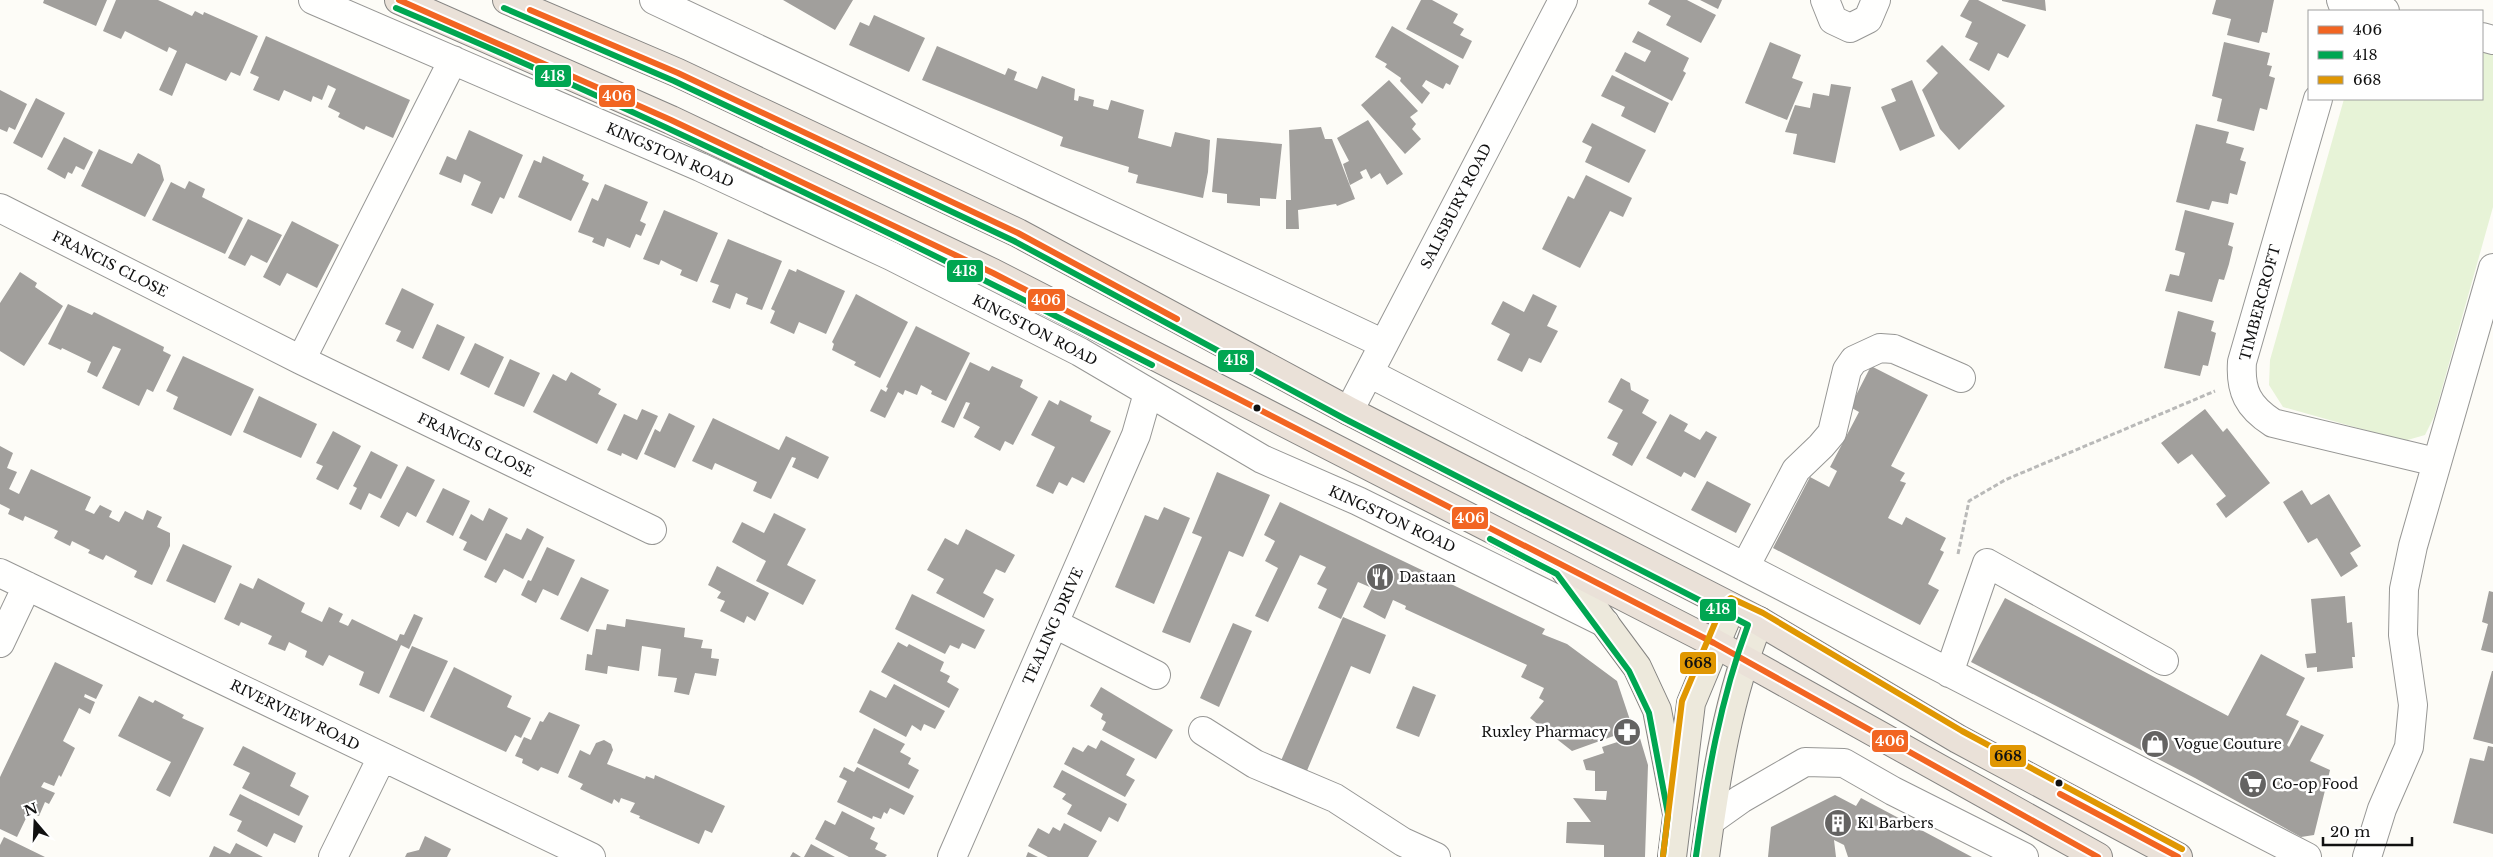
<svg xmlns="http://www.w3.org/2000/svg" width="2493" height="857" font-family="'Libre Baskerville',serif">
<style>
.green{fill:#e7f3d7}
.building{fill:#a19f9c}
.lines{fill:none;stroke-linecap:round;stroke-linejoin:round}
.minor-casing{stroke:#979795;stroke-width:30}
.major-casing{stroke:#858482;stroke-width:30}
.highway-casing{stroke:#858482;stroke-width:30}
.path{stroke:#b9b9b8;stroke-width:3;stroke-dasharray:5 2.5;stroke-linecap:butt}
.minor{stroke:#fffffe;stroke-width:28}
.major{stroke:#ede9dc;stroke-width:28}
.highway{stroke:#eae1d8;stroke-width:28}
.bus-1-casing{stroke:#fff;stroke-width:10}
.bus-2-casing{stroke:#fff;stroke-width:10}
.bus-3-casing{stroke:#fff;stroke-width:10}
.bus-1{stroke:#f26522;stroke-width:6}
.bus-2{stroke:#00a651;stroke-width:6}
.bus-3{stroke:#e09702;stroke-width:6}
.bus-dot{fill:#111;stroke:#fff;stroke-width:2}
.labels{text-anchor:middle;dominant-baseline:central;stroke-width:5;stroke-linejoin:round;paint-order:stroke}
.street-label{font-size:14px;fill:#111;stroke:#fff}
.poi-label{font-size:14px;fill:#111;stroke:#fff;text-anchor:start}
.line-badge{stroke:#fff;stroke-width:2}
.badge-label{font-size:14px;text-anchor:middle;font-weight:bold;fill:#fff}
.pale-badge-label{font-size:14px;text-anchor:middle;font-weight:bold;fill:#111}
</style>
<rect width="100%" height="100%" fill="#fdfcf7"/>
<!-- green -->
<path class="green" d="M2482 45 2493 48V207L2434 417 2425 435 2404 441 2283 407 2269 385 2270 360 2344 99H2482Z"/>
<!-- building -->
<path class="building" d="M44 0H107L96 26 43 3Z
M116 0H158L192 16 195 11 203 15 204 12 258 36 240 76 231 72 226 81 186 63 172 96 159 90 177 51 169 47 167 52 125 31 121 39 103 31Z
M783 0H853L835 30Z
M1421 0H1432L1458 14 1453 23 1464 29 1460 35 1472 41 1463 59 1406 29Z
M1650 0H1687L1716 15 1701 43 1666 25 1671 16 1648 4Z
M1700 0H1722L1718 9Z
M1969 0H1978L2026 25 2008 58 1998 53 1989 71 1969 60 1978 43 1965 37 1972 22 1960 16Z
M2002 0H2045L2046 11 2002 1Z
M2216 0H2274L2267 33 2262 32 2259 43 2227 35 2231 19 2212 14Z
M874 15 925 38 909 72 849 45 860 22 869 26Z
M1392 26 1459 66 1450 85 1446 83 1443 89 1426 80 1422 86 1430 93 1422 104 1400 81 1401 78 1385 67 1387 64 1375 57Z
M1638 31 1689 58 1683 71 1686 73 1672 101 1615 71 1625 52 1645 62 1651 51 1632 42Z
M266 36 410 100 393 138 366 126 364 130 338 117 340 113 328 107 336 89 328 85 322 100 313 96 311 102 284 90 279 101 253 90 259 77 250 73Z
M1770 42 1801 55 1792 78 1803 82 1787 120 1745 103Z
M2224 42 2270 53 2267 65 2272 66 2269 76 2275 78 2267 110 2260 108 2254 131 2217 121 2222 99 2212 96Z
M1942 45 2005 106 1959 150 1940 129 1922 90 1938 73 1926 61Z
M937 46 1005 75 1008 68 1017 72 1014 80 1037 89 1042 76 1075 89 1074 100 1078 101 1079 96 1094 100 1093 106 1108 110 1111 100 1144 110 1138 138 1171 147 1175 132 1210 140 1208 172 1203 198 1136 183 1138 175 1128 172 1129 167 1060 146 1063 137 922 80Z
M1612 75 1669 103 1655 133 1621 116 1625 107 1601 96Z
M1389 80 1418 111 1410 117 1416 124 1412 129 1421 139 1405 154 1361 105Z
M1912 80 1935 136 1900 151 1881 107 1896 101 1891 89Z
M1831 84 1851 87 1835 163 1793 154 1797 134 1785 132 1795 105 1810 108 1813 93 1829 96Z
M0 90 27 104 15 130 9 127 7 132 0 129Z
M36 98 65 113 42 158 13 143Z
M1368 120 1403 174 1387 185 1380 173 1371 179 1366 169 1360 172 1363 178 1350 185 1343 164 1349 161 1337 138Z
M1592 123 1646 150 1629 183 1585 162 1592 147 1582 142Z
M2196 124 2229 132 2226 143 2244 148 2240 160 2246 162 2237 195 2230 193 2228 204 2212 201 2209 210 2176 202Z
M1321 127 1325 139H1332L1355 199 1337 206 1336 204 1298 210 1299 229H1286V200H1291L1289 130Z
M469 130 523 155 504 199 500 197 492 214 471 205 481 182 464 174 461 183 439 174 447 156 456 160Z
M64 137 93 152 84 170 76 166 72 174 68 172 65 179 47 169Z
M1217 138 1282 144 1276 199 1260 198V206L1227 203V194L1212 192Z
M99 149 132 164 138 153 160 165 164 180 145 217 81 186Z
M543 156 584 175 582 180 589 183 571 221 518 197 534 160 541 163Z
M1586 175 1632 198 1623 217 1610 211 1580 268 1542 249 1568 196 1574 199Z
M189 181 205 189 202 197 243 218 225 254 152 220 171 182 185 189Z
M605 184 648 202 640 221 646 224 641 236 636 234 630 248 607 238 604 247 592 242 594 238 578 232 592 198 598 201Z
M664 210 718 233 697 282 680 275 682 270 671 265 661 260 659 265 643 259Z
M2185 210 2234 223 2228 245 2233 247 2229 264 2224 280 2219 279 2212 302 2165 291 2170 274 2179 276 2185 253 2175 250Z
M248 219 282 235 267 263 251 255 245 266 228 258Z
M292 221 339 245 317 288 287 273 280 286 263 277Z
M728 239 782 261 762 310 746 304 748 298 736 293 730 309 712 302 719 285 710 282Z
M789 269 796 272 797 269 845 291 826 334 799 322 794 334 770 323 775 311 771 309Z
M20 272 37 283 35 287 63 306 24 366 0 351V303Z
M402 288 434 304 413 349 396 341 401 331 385 324Z
M856 294 908 322 880 378 854 365 856 362 832 350 834 344 832 342Z
M1533 294 1557 306 1547 326 1558 331 1541 363 1529 358 1522 372 1497 360 1510 334 1491 324 1503 301 1524 312Z
M68 304 92 315 94 312 164 347 163 351 171 355 153 392 147 389 139 406 102 388 121 349 113 346 97 377 87 372 91 362 62 348 61 350 48 344Z
M2178 311 2214 321 2211 331 2216 333 2208 366 2203 365 2200 376 2164 368Z
M437 324 465 337 449 371 422 358Z
M916 326 970 353 946 401 931 394 932 391 921 385 917 395 905 390 903 395 898 392 885 418 870 411 881 389 886 392 888 388 886 387Z
M475 343 504 357 489 388 460 374Z
M183 356 254 389 231 436 173 409 178 397 166 391Z
M510 359 540 373 524 407 494 394Z
M970 362 989 371 992 366 1023 380 1020 387 1038 397 1013 445 1005 441 1000 451 974 437 980 427 963 418 970 403 966 402 954 428 941 422Z
M1871 366 1928 395 1891 466 1905 473 1900 481 1906 483 1888 518 1902 525 1906 517 1946 538 1940 550 1944 552 1928 584 1939 590 1920 625 1773 548 1810 477 1829 487 1837 471 1830 467 1859 412 1850 407Z
M571 372 601 389 598 394 617 404 597 444 533 412 553 374 566 381Z
M1621 378 1630 383 1631 390 1649 400 1642 413 1657 422 1632 466 1612 455 1618 443 1607 438 1623 410 1608 402Z
M259 396 317 424 301 458 243 432Z
M1049 400 1058 405 1060 400 1092 416 1090 421 1111 431 1084 483 1072 477 1067 486 1059 482 1053 494 1036 486 1055 447 1031 435Z
M642 409 658 416 637 460 622 453 621 456 607 450 624 414 637 420Z
M2205 409 2223 432 2227 428 2270 483 2226 518 2216 504 2226 496 2192 454 2178 464 2161 443Z
M669 413 695 426 675 468 644 454 655 429 660 432Z
M1670 414 1688 424 1684 431 1700 440 1706 431 1717 437 1695 478 1684 472 1681 477 1646 458Z
M713 418 779 450 786 436 829 457 818 479 792 467 796 458 792 457 771 499 753 491 757 482 715 463 712 470 692 461Z
M333 431 361 446 338 490 316 479 323 466 316 463Z
M0 446 13 453 7 468 17 472 9 489 19 494 31 469 91 497 85 510 94 514 100 505 112 511 109 517 119 522 125 511 143 520 147 510 162 517 157 527 170 533V546L152 585 134 577 137 571 106 555 103 560 88 553 90 550 72 541 70 546 54 538 58 531 25 516 23 521 8 514 10 509 0 504Z
M371 451 398 465 381 499 369 493 361 510 349 504 357 488 353 486Z
M407 466 435 480 416 517 407 512 399 527 380 517Z
M1217 472 1270 495 1243 557 1229 551 1190 643 1162 632 1202 537 1192 533Z
M1707 481 1751 504 1736 533 1691 510Z
M443 488 470 501 453 536 426 522Z
M2302 490 2311 505 2329 494 2361 546 2350 553 2358 566 2341 577 2317 538 2308 543 2283 502Z
M1280 502 1545 629 1542 634 1567 644 1617 681 1633 729 1572 751 1530 718 1544 701 1539 698 1544 688 1521 677 1527 665 1405 609 1406 606 1393 600 1385 619 1363 607 1372 588 1358 582 1341 619 1318 608 1327 589 1317 584 1326 567 1300 555 1268 622 1255 616 1278 568 1265 561 1275 541 1264 535Z
M1164 507 1190 518 1154 604 1115 587 1145 515 1158 520Z
M489 508 508 518 486 561 463 550 467 542 459 538 471 514 483 521Z
M774 513 806 529 787 565 816 580 803 605 756 581 766 561 732 542 742 522 764 533Z
M527 528 544 537 523 579 504 569 496 583 484 577 506 533 521 540Z
M966 529 1015 555 1005 573 996 569 983 593 994 599 984 618 936 593 944 579 927 570 945 538 958 545Z
M183 544 232 566 215 603 166 581Z
M547 547 575 560 558 596 543 589 536 603 521 595 528 580 531 581Z
M717 566 769 593 755 621 747 616 744 623 720 611 725 601 717 598 721 592 708 585Z
M581 577 609 590 588 632 560 619Z
M258 578 305 603 301 612 322 622 329 607 343 614 339 622 348 626 352 619 397 641 400 634 404 635 414 614 423 618 409 649 401 645 379 694 359 685 364 672 329 655 323 666 305 657 307 651 289 642 285 651 268 644 272 636 241 622 239 626 224 619 240 583 253 589Z
M2489 591 2493 592V653L2481 650 2488 624 2482 622Z
M912 594 985 630 975 649 962 643 959 649 950 645 945 654 895 629Z
M2345 596 2347 623 2352 622 2355 657H2352L2353 668 2317 672V667L2307 668 2305 654 2316 653 2311 599Z
M2005 598 2228 716 2261 654 2305 678 2286 715 2299 721 2287 745 2289 747 2301 725 2324 735 2310 761 2330 770 2314 835 2301 837 2195 778 1971 662Z
M1343 617 1386 635 1370 674 1351 666 1306 773 1280 763Z
M626 619 685 628 684 637 703 640 701 648 712 649 711 658 719 659 716 676 695 673 689 695 674 692 677 678 658 676 661 649 642 646 639 671 608 666 607 674 585 670 587 654 592 655 596 629 606 630 607 624 625 627Z
M1233 623 1252 631 1219 707 1200 698Z
M898 642 907 647 909 644 944 662 940 671 950 676 947 682 959 689 949 708 881 672Z
M412 646 448 661 424 712 389 697Z
M55 662 103 685 96 699 85 694 84 697 95 702 90 714 79 708 63 741 75 748 61 777 59 775 54 786 44 782 41 787 55 793 49 804 45 802 39 816 29 812 17 837 0 829V777Z
M454 667 512 696 507 707 531 718 521 738 515 735 506 752 430 717Z
M2492 671H2493V744L2473 739Z
M894 684 945 711 935 729 924 724 921 731 912 725 906 737 859 712 870 690 886 698Z
M1413 686 1436 695 1419 737 1396 728Z
M1101 687 1173 730 1156 759 1102 730 1106 722 1101 719 1103 714 1090 706Z
M139 696 153 703 155 700 184 715 182 718 204 728 170 797 156 790 171 762 118 736Z
M549 712 580 725 558 774 541 767 538 771 522 763 523 759 515 756 524 737 531 740 540 721 543 722Z
M874 728 905 744 900 752 911 758 908 764 919 770 909 789 857 763Z
M1639 735 1648 765 1645 857H1604V845L1566 843 1567 822H1591L1573 798 1606 800 1607 791H1595V771L1586 770 1583 760 1604 753 1602 747Z
M604 740 611 744 613 750 607 764 645 779 646 776 654 779 655 775 725 806 712 833 705 830 699 844 639 818 640 816 630 812 635 803 621 798 619 803 614 799 612 804 580 789 583 784 568 777 580 750 590 755 596 743Z
M1101 740 1135 759 1126 775 1135 780 1125 797 1064 764 1073 747 1083 752 1088 745 1096 749Z
M243 746 296 773 290 786 309 796 299 816 242 788 250 773 233 765Z
M2488 746 2493 747V834L2453 823 2470 758 2484 761Z
M844 767 854 772 857 767 914 796 904 815 890 808 887 814 884 812 881 819 873 816 872 819 837 802 847 781 839 777Z
M1062 770 1127 804 1118 822 1109 817 1101 832 1067 814 1072 805 1062 799 1066 794 1053 787Z
M240 794 303 826 295 843 274 833 267 847 237 831 242 821 229 815Z
M1835 795 1856 806 1861 798 1972 857H1848L1844 845 1834 840 1836 857H1768L1771 827Z
M842 811 875 828 870 839 878 843 875 849 887 855 885 857H849L815 839 825 820 835 825Z
M1064 823 1097 841 1088 857H1048L1028 846 1038 828 1049 834 1053 827 1060 831Z
M425 836 451 849 447 857H405L407 853 419 850Z
M4 837 45 857H0V845Z
M236 843 263 857H209L214 846 230 854Z
M811 844 835 857H804Z
M793 852 801 857H790Z
M1028 852 1038 857H1026Z"/>
<g class="lines">
<!-- minor casing -->
<g class="minor-casing">
<path id="minor" d="M313 0 700 167 891 256 1080 352 1262 459 1358 501 1605 623
M654 0 1384 344
M1825 0 1833 20 1850 28 1868 19 1876 0
M2341 0 2344 8 2366 6 2385 11
M2482 37 2493 40
M2318 99 2242 362C2240 391 2248 407 2273 423L2436 462
M0 208 301 360 652 530
M301 360 453 60
M1369 373 2307 857
M1349 411 1563 0
M1745 567 1796 470 1821 446 1832 433 1847 370 1854 360 1880 348 1894 349 1961 378
M0 573 591 857
M1055 624 1156 675
M0 643 27 586
M1949 673 1987 563 2164 661
M1203 731 1255 764 1335 798 1403 842 1436 857
M1710 821 1741 799 1805 762 1844 763 1893 791 2024 857
M333 857 382 757
M952 857 1136 435 1148 393
M2367 857 2382 809 2409 747 2413 705 2403 635 2404 589 2413 546 2493 268"/>
</g>
<!-- major casing -->
<g class="major-casing">
<path id="major" d="M1563 567 1637 667 1657 710 1677 814
M1672 857 1691 703 1731 607
M1705 857C1716 776 1728 697 1759 621"/>
</g>
<!-- highway casing -->
<g class="highway-casing">
<path id="highway" d="M399 0 671 120 993 273 1714 643 2098 857
M507 0 678 73 1018 233 1349 411 1759 621 1958 739 2178 857"/>
</g>
<!-- path -->
<path class="path" d="M1958 554 1969 501 2005 480 2215 391"/>
<!-- minor -->
<use href="#minor" class="minor"/>
<!-- major -->
<use href="#major" class="major"/>
<!-- highway -->
<use href="#highway" class="highway"/>
<!-- bus-1 casing -->
<g class="bus-1-casing">
<path id="bus-1" d="M399 0 671 120 993 273 1714 643 2098 857
M530 10 678 73 1018 233 1177 319
M2060 794 2178 857"/>
</g>
<!-- bus-2 casing -->
<g class="bus-2-casing">
<path id="bus-2" d="M396 8C653 116 904 238 1152 365
M504 8 674 81 1014 241 1345 419 1748 625C1720 700 1707 777 1696 856
M1490 539 1557 574 1629 671 1649 713 1668 814 1663 856"/>
</g>
<!-- bus-3 casing -->
<g class="bus-3-casing">
<path id="bus-3" d="M1663 856 1682 701 1723 604 1731 598 1763 613 1962 731 2182 849"/>
</g>
<!-- bus-1 -->
<use href="#bus-1" class="bus-1"/>
<!-- bus-2 -->
<use href="#bus-2" class="bus-2"/>
<!-- bus-3 -->
<use href="#bus-3" class="bus-3"/>
</g>
<!-- icons -->
<defs>
<g id="restaurant-disc" transform="scale(1.4375)"><circle r="9.5" fill="#646362" stroke="#fff"/><path d="M-5-6h1v4h1v-4h1v4h1v-4h1v5L-1.5 .5V6h-2V.5L-5-1ZM5-6V6H3V1.5H1.5Q1.5-4 5-6Z" fill="#fff"/></g>
<g id="pharmacy-disc" transform="scale(1.4375)"><circle r="9.5" fill="#646362" stroke="#fff"/><path d="M-2-6h4v4h4v4h-4v4h-4v-4h-4v-4h4Z" fill="#fff"/></g>
<g id="shop-disc" transform="scale(1.4375)"><circle r="9.5" fill="#646362" stroke="#fff"/><path d="M-5-2.5h2.3a2.7 3.5 0 0 1 5.4 0H5L5.5 6h-11ZM-1.5-2.5h3a1.5 2.3 0 0 0-3 0Z" fill="#fff"/></g>
<g id="supermarket-disc" transform="scale(1.4375)"><circle r="9.5" fill="#646362" stroke="#fff"/><path d="M-6-5.5h2.5l.6 2H6L4.5 2H-2.5L-4.4-4H-6ZM-1.5 3.2a1.3 1.3 0 1 0 .1 0ZM3 3.2a1.3 1.3 0 1 0 .1 0Z" fill="#fff"/></g>
<g id="building-disc" transform="scale(1.4375)"><circle r="9.5" fill="#646362" stroke="#fff"/><path d="M-4-6H4V6H1V3H-1V6H-4ZM-2.5-4.3h1.7v1.8h-1.7ZM.8-4.3h1.7v1.8H.8ZM-2.5-1h1.7V.8h-1.7ZM.8-1h1.7V.8H.8Z" fill="#fff"/></g>
</defs>
<g fill-rule="evenodd">
<use href="#restaurant-disc" x="1380" y="577"/>
<use href="#pharmacy-disc" x="1627" y="732"/>
<use href="#shop-disc" x="2155" y="744"/>
<use href="#supermarket-disc" x="2253" y="784"/>
<use href="#building-disc" x="1838" y="823"/>
</g>
<!-- markers -->
<g class="bus-dot">
<circle cx="1257" cy="408" r="4.5"/>
<circle cx="2059" cy="783" r="4.5"/>
</g>
<g class="labels">
<!-- street labels -->
<g class="street-label">
<text transform="translate(670 155) rotate(24)">KINGSTON ROAD</text>
<text transform="translate(1456 206) rotate(-63)">SALISBURY ROAD</text>
<text transform="translate(110 264) rotate(27)">FRANCIS CLOSE</text>
<text transform="translate(2260 303) rotate(-75)">TIMBERCROFT</text>
<text transform="translate(1035 330) rotate(27)">KINGSTON ROAD</text>
<text transform="translate(476 445) rotate(26)">FRANCIS CLOSE</text>
<text transform="translate(1392 519) rotate(25)">KINGSTON ROAD</text>
<text transform="translate(1053 626) rotate(-66)">TEALING DRIVE</text>
<text transform="translate(295 715) rotate(26)">RIVERVIEW ROAD</text>
</g>
<!-- poi labels -->
<g class="poi-label">
<text x="1399" y="577">Dastaan</text>
<text x="1608" y="732" text-anchor="end">Ruxley Pharmacy</text>
<text x="2174" y="744">Vogue Couture</text>
<text x="2272" y="784">Co-op Food</text>
<text x="1857" y="823">K1 Barbers</text>
</g>
</g>
<g class="line-badge">
<rect x="534" y="64" width="38" height="24" rx="5" fill="#00a651"/>
<rect x="598" y="84" width="38" height="24" rx="5" fill="#f26522"/>
<rect x="946" y="259" width="38" height="24" rx="5" fill="#00a651"/>
<rect x="1027" y="288" width="39" height="24" rx="5" fill="#f26522"/>
<rect x="1217" y="349" width="38" height="24" rx="5" fill="#00a651"/>
<rect x="1451" y="506" width="38" height="24" rx="5" fill="#f26522"/>
<rect x="1699" y="598" width="38" height="24" rx="5" fill="#00a651"/>
<rect x="1679" y="651" width="38" height="24" rx="5" fill="#e09702"/>
<rect x="1871" y="729" width="38" height="24" rx="5" fill="#f26522"/>
<rect x="1989" y="744" width="38" height="24" rx="5" fill="#e09702"/>
</g>
<g class="badge-label">
<text x="553" y="81">418</text>
<text x="617" y="101">406</text>
<text x="965" y="276">418</text>
<text x="1046" y="305">406</text>
<text x="1236" y="365">418</text>
<text x="1470" y="523">406</text>
<text x="1718" y="614">418</text>
<text x="1890" y="746">406</text>
</g>
<g class="pale-badge-label">
<text x="1698" y="668">668</text>
<text x="2008" y="761">668</text>
</g>
<!-- legend -->
<rect x="2308" y="10" width="175" height="90" fill="#ffffff" stroke="#a0a0a0"/>
<rect x="2318" y="26" width="25" height="8" fill="#f26522" stroke="#a0a0a0"/>
<text x="2353" y="35" font-size="15" fill="#111111">406</text>
<rect x="2318" y="51" width="25" height="8" fill="#00a651" stroke="#a0a0a0"/>
<text x="2353" y="60" font-size="15" fill="#111111">418</text>
<rect x="2318" y="76" width="25" height="8" fill="#e09702" stroke="#a0a0a0"/>
<text x="2353" y="85" font-size="15" fill="#111111">668</text>
<!-- north arrow -->
<g transform="translate(35 822) rotate(341)" stroke="#ffffff" stroke-width="4" paint-order="stroke">
<path d="M0-4L9 19L0 12L-9 19Z" fill="#111111"/>
<text y="-8" font-size="14" font-weight="bold" text-anchor="middle" fill="#111111">N</text>
</g>
<!-- scale -->
<path d="M2323 837v8h89v-8" fill="none" stroke="#111111" stroke-width="2.5"/>
<text x="2330" y="837" font-size="15" fill="#111111" stroke="#ffffff" stroke-width="4" paint-order="stroke">20 m</text>
</svg>
